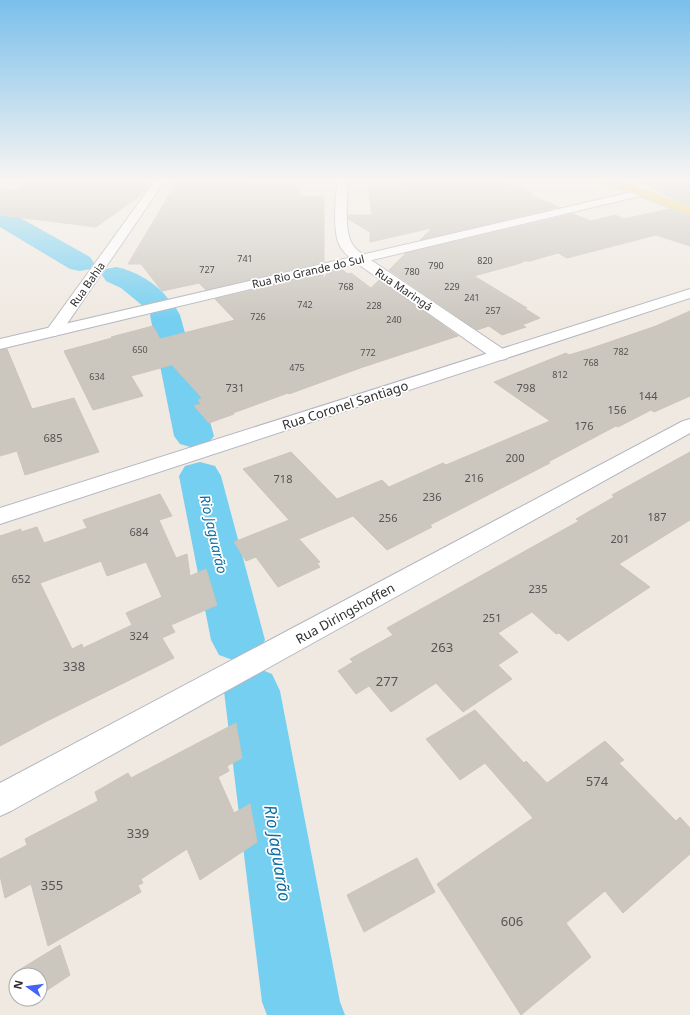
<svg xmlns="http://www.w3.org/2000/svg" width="690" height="1015" font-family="'Noto Sans',sans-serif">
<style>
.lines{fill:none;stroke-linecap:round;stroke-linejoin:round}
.river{fill:#75cff0;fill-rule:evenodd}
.building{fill:#cbc7bf;stroke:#cbc5ba;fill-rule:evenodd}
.minor-casing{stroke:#b4b7c1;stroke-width:2}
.secondary-casing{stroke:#b4b7c1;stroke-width:2}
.primary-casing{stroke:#c9c9c9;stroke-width:2}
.minor{fill:#fff;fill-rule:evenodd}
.secondary{fill:#fff;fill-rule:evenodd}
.primary{fill:#f2d163;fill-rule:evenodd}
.labels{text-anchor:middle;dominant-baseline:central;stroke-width:3.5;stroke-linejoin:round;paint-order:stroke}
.far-number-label{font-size:9px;fill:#555452}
.far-street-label{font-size:11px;fill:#2e2e2e;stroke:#fff}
.number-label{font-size:11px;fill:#555452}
.street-label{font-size:13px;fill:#2e2e2e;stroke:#fff}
.near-number-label{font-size:13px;fill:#555452}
.water-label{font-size:14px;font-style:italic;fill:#0d6fa3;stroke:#fff}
.near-water-label{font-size:17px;font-style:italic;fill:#0d6fa3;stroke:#fff}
</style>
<rect width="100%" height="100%" fill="#efe9e1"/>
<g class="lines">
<!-- river -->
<path class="river" d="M52 179H75L46 208 21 213 17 216 90 257 94 263 90 269 80 271 70 269 0 227V206L6 202 31 197Z
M116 267C136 271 157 283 169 300L165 306 176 308 180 315 214 436 208 444 194 448 180 444 174 436 150 315 154 309 143 306 121 288 106 281 102 275 106 269Z
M200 462 215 466 221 476 265 640 257 655 238 662 219 655 211 640 179 476 185 466Z
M252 666 272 674 280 691 340 1002 345 1015H267L262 1002 224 691 232 674Z"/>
</g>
<!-- building -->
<path class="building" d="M29 179H89L151 183 145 192 96 227 0 215V189L16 190Z
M181 179H254L252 184H296L295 187H300L299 196H324V262L206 290 199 283 162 291 141 264H128L175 185H176Z
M394 179H499L533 193 528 194 559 207 420 240 432 228 370 242V232L348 219V215H372L368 187H405Z
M635 179H690V205L679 202Z
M669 209 690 216V246L656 235 567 258 558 253 530 261H524L521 263 474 276 527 308H524L540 318 522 325 526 327 502 335 489 326 477 330 389 270 406 253 573 214 591 221 615 215 624 219Z
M341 269 348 274 351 273 371 288 379 280 458 336 363 367 289 394 288 393 233 413 234 414 209 423 194 406 201 404 198 400 202 398 172 365 131 376 143 396 93 410 64 351 112 338 111 337 153 326 160 339 235 320 215 299 323 273V279L328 272Z
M690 311V396L654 412 651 410 618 427 616 426 548 462 550 463 430 525 432 527 387 550 353 516 299 539 320 562 317 563 320 567 278 587 256 557 246 561 234 542 289 520 243 469 291 452 337 499 382 480 389 487 443 463 446 465 550 421 494 382 566 353 569 355 592 348 656 326Z
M7 349 32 409 74 398 99 452 25 475 17 451 0 456V350Z
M690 452V520L619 564 650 587 568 641 559 633 556 634 532 612 498 633 518 652 498 665 512 679 463 712 436 683 391 712 369 686 356 694 338 671 353 662 350 659 393 635 387 628 579 521 576 519 614 497 612 495Z
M160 494 172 516 159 520 176 558 187 554 190 576 206 569 217 605 171 625 175 632 162 638 174 658 49 720 0 746V536L21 529V532L37 527 44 543 87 528 83 520ZM101 561 107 576 146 562 162 597 126 613 132 625 83 648 82 644 72 649 40 583Z
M475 710 524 763 526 761 547 783 605 741 624 760 619 763 676 821 680 817 690 828V854L623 913 605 891 566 923 591 957 521 1015 437 884 533 818 485 763 460 780 426 739Z
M236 723 242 758 227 766 229 771 218 777 234 813 250 804 257 842 200 880 187 849 141 879 143 883 138 885 141 892 48 946 31 884 5 898 0 876V859L27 845 25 839 98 801 95 792 128 773 131 778Z
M417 858 435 892 364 932 347 895Z
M60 945 70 975 40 995V975H20L19 970Z"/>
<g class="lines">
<!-- minor casing -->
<g class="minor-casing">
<path id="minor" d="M156 179H166L60 334 54 336 48 334 46 331Z
M338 179H348C348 196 343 232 353 245 356 250 361 253 365 256L506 351 508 355 506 359 500 360 494 359 355 262C349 257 342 251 339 244 332 227 336 196 338 179Z
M690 419V433L11 811 0 816V783L683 421Z"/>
</g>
<!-- secondary casing -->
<g class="secondary-casing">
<path id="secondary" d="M640 190 644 191 646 193 644 195 0 349V339Z
M690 289V298L0 524V508Z"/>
</g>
<!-- primary casing -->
<g class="primary-casing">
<path id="primary" d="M599 179H613L690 207V215L600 181Z"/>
</g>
<!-- minor -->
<use href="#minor" class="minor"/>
<!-- secondary -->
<use href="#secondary" class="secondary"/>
<!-- primary -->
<use href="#primary" class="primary"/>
</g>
<!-- sky -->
<linearGradient id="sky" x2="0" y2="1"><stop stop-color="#7abfeb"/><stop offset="0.56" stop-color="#f8f5f2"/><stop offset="1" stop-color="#f8f5f2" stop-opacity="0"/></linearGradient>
<rect width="690" height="321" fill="url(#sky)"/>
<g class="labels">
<!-- far-number labels -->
<g class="far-number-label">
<text x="245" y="258">741</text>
<text x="485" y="260">820</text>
<text x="436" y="265">790</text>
<text x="207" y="269">727</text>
<text x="412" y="271">780</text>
<text x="346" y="286">768</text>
<text x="452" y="286">229</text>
<text x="472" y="297">241</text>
<text x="305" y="304">742</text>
<text x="374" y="305">228</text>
<text x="493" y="310">257</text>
<text x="258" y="316">726</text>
<text x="394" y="319">240</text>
<text x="140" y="349">650</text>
<text x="621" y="351">782</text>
<text x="368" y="352">772</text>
<text x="591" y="362">768</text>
<text x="297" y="367">475</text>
<text x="560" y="374">812</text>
<text x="97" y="376">634</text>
</g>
<!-- far-street labels -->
<g class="far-street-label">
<text transform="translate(308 271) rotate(-13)">Rua Rio Grande do Sul</text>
<text transform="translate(87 284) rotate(-55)">Rua Bahia</text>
<text transform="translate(404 289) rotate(34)">Rua Maringá</text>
</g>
<!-- number labels -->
<g class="number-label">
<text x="235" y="387">731</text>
<text x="526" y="387">798</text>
<text x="648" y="395">144</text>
<text x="617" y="409">156</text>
<text x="584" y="425">176</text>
<text x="53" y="437">685</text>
<text x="515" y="457">200</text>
<text x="474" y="477">216</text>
<text x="283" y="478">718</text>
<text x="432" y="496">236</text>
<text x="657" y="516">187</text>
<text x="388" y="517">256</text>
<text x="139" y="531">684</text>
<text x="620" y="538">201</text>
<text x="21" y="578">652</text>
<text x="538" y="588">235</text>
<text x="492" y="617">251</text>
<text x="139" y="635">324</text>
</g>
<!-- street labels -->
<g class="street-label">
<text transform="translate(345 405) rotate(-18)">Rua Coronel Santiago</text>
<text transform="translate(345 613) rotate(-29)">Rua Diringshoffen</text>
</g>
<!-- near-number labels -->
<g class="near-number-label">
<text x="442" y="647">263</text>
<text x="74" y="666">338</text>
<text x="387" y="681">277</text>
<text x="597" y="781">574</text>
<text x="138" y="833">339</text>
<text x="52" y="885">355</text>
<text x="512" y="921">606</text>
</g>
<!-- water labels -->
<g class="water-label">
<text transform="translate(214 534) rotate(77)">Rio Jaguarão</text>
</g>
<!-- near-water labels -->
<g class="near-water-label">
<text transform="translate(278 853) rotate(81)">Rio Jaguarão</text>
</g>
</g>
<!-- north arrow -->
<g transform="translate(28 987) rotate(284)"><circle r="19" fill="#ffffff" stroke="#ababab"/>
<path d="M0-3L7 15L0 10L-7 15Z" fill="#4264fb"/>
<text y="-6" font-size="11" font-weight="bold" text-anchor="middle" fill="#2e2e2e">N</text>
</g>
</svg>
